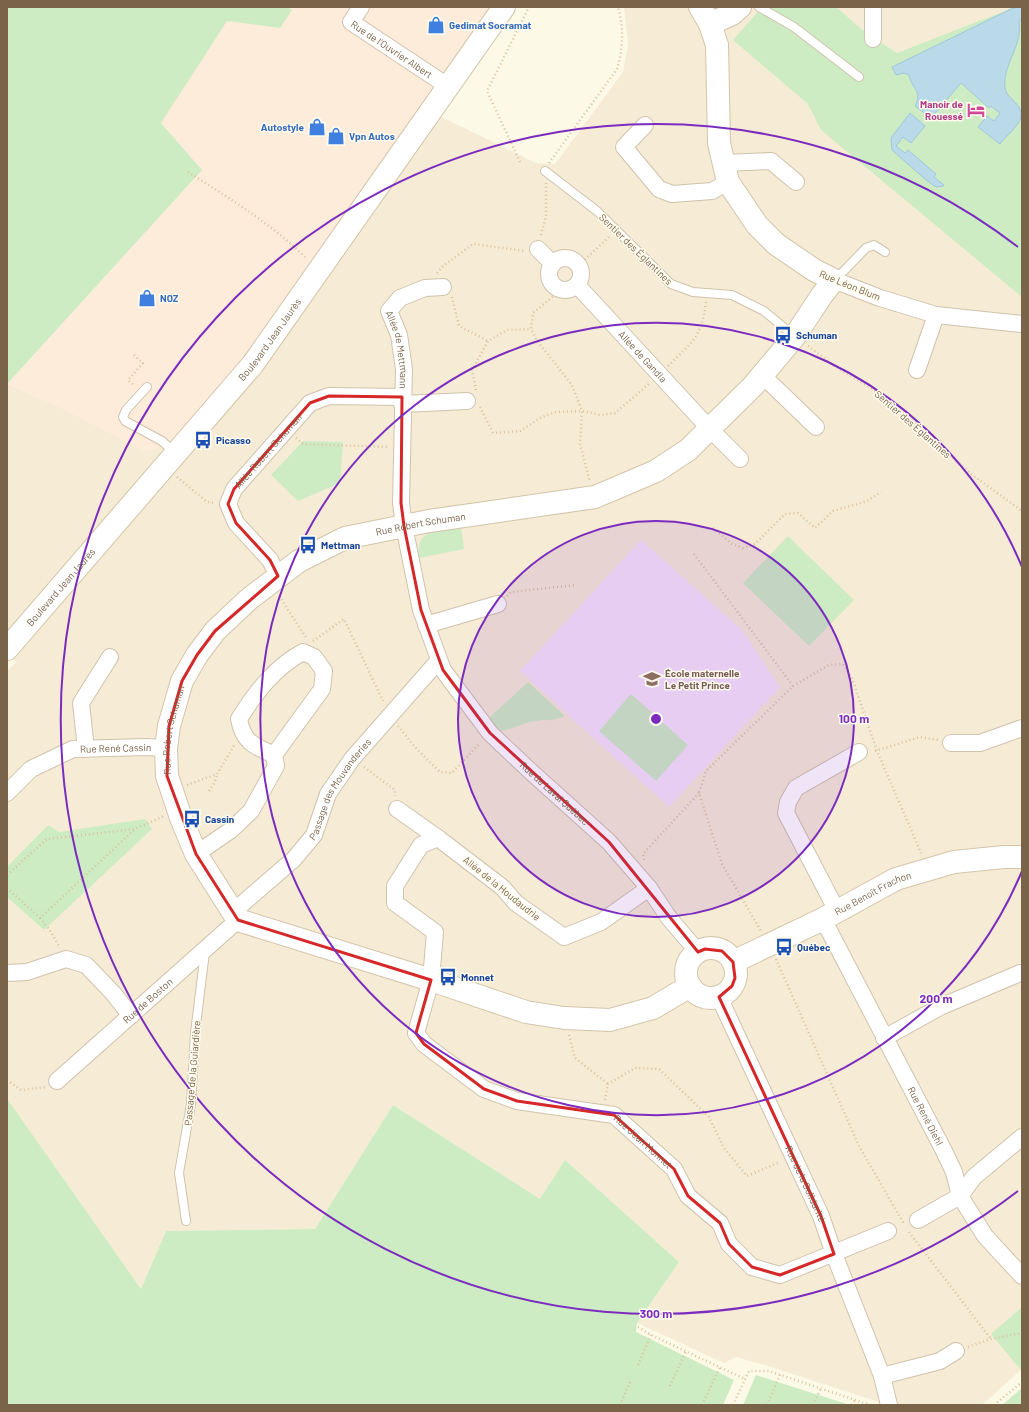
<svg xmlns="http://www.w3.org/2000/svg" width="1029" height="1412" font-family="Barlow,sans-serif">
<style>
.residential{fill:#f6ecd5}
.commercial{fill:#feecdb}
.education{fill:#f6e4fa}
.green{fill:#cdecc4}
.water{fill:#badae9;stroke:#a0c7db}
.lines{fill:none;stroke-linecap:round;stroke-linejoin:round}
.lane-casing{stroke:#d0c2ac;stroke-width:10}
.street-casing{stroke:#d0c2ac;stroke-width:18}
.secondary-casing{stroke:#d4c4a9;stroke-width:24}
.path{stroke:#dac1a0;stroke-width:2.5;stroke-dasharray:1 3;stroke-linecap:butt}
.lane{stroke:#fff;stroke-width:8}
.street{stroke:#fff;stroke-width:16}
.secondary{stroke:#fff;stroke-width:22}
.marked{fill:none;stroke:#d62828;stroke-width:3;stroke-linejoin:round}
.ring{fill:none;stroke:#7b2cbf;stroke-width:2}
.labels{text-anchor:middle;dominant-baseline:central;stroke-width:3;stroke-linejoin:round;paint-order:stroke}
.shop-label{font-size:10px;font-weight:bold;fill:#366cbe;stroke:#fffcef;text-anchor:start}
.street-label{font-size:10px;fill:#796349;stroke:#fffcef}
.hotel-label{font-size:10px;font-weight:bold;fill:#b23c85;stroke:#fffcef;text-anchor:end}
.transit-label{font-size:10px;font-weight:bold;fill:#164399;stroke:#fffcef;text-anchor:start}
.education-label{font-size:10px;font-weight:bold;fill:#785e54;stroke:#fffcef;text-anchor:start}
.centre{fill:#7b2cbf;stroke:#fffcef;stroke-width:2}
.ring-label{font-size:12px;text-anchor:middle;font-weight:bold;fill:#7b2cbf;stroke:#fffcef;stroke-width:3;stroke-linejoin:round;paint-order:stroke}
</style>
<rect width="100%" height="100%" fill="#fdf9e7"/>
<!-- residential -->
<path class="residential" d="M624 7H1022V1369L982 1405H888L768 1366 736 1357 724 1363 637 1323 679 1262 565 1161 540 1199 393 1105 315 1229 166 1231 141 1289 7 1099V671L16 662 7 647V384L49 402 421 107 536 163 555 164 623 72 628 45Z"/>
<!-- commercial -->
<path class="commercial" d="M7 7H490L256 348 178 435 147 452 49 402 7 384Z"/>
<!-- education -->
<path class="education" d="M641 540 742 630 780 687 669 807 520 671Z"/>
<!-- green -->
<path class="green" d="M7 7H287L292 10 280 28 227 21 161 123 202 170 7 384Z
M762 7H836L866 33 897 53 1015 7H1022V297L821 130 808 104 733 40Z
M303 441 343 442 340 483 298 501 271 475Z
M461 526 464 549 419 558C415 529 439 529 461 526Z
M788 536 854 600 809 646 743 583Z
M528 682 565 716C553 722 541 719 529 722 520 725 511 729 501 731L489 718Z
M631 694 688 745 656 781 599 731Z
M145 819 152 829 44 930 7 897V867L48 825 59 832Z
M8 1100 141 1289 166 1231 315 1229 393 1105 540 1199 565 1160 679 1262 637 1323 636 1332 734 1380 723 1405H7Z
M1022 1307V1369L1021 1370 991 1334Z
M756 1375 850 1405H743Z
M1022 1388V1405H1002Z"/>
<!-- water -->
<path class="water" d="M1022 7V18L1019 22C1023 46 1002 65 1005 88 1006 99 1023 103 1021 117 1019 126 1006 136 1000 144L978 127 987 116 994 121 1000 113 991 106 989 108 961 83 931 118 915 106C923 90 912 90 909 75L904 73 896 75 892 67 1013 8Z
M910 113 925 126 911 143 903 137 896 146 905 153 908 150 936 174 934 177 944 185 943 186 936 187 926 180 892 150 891 138Z"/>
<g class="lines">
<!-- lane casing -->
<g class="lane-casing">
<path id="lane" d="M759 7 794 27 859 77
M545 171 597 211 671 284 693 292 732 295 764 311 794 336
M835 280 866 248 874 245 885 252
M147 387 126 410 123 417 125 421 162 441 175 453
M186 1221 179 1173 191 1104 195 1033 205 952"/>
</g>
<!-- street casing -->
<g class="street-casing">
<g id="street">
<path id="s1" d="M361 7 351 22 449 87"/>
<path d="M873 39V7"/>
<path d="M645 125 624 147 659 189 672 194 712 191 728 182"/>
<path d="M724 163 771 161 796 182"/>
<path d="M538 249 553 264"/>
<circle cx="565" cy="274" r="16"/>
<path d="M834 280 880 298 936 315 1022 324"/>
<path id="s2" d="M577 285 709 428 740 459"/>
<path id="s3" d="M443 287 425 288 400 298 389 311 399 335 404 369 401 503 404 526 421 610 443 670 490 733 528 769 609 842 649 888 669 918 698 952"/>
<path d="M917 370 936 315"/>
<path d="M762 375 816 427"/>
<path d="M402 404 467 401"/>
<path id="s4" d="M278 576 270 560 236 523 228 504 234 489 310 403 329 396 402 397"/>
<path d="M426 625 498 604"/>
<path d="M951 743H980L1022 728"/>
<path d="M86 749 81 703 110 657"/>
<path id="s5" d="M7 793 31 769 73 749 146 747 166 748"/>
<path d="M397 809 438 838"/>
<path d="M196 854 231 830 251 811 276 766 274 755 322 689 324 671 314 657 303 652C275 667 256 692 239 719 243 742 254 746 274 755"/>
<path id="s6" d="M649 888 601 922 564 937 516 903 502 887 438 838 421 845 395 886V903L435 932 431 980 416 1033 424 1044 484 1089 517 1101 614 1115 674 1169 688 1196 720 1223 729 1244 752 1267 780 1275 888 1231"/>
<path id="s7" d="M234 911 294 859 314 835 328 794 352 759 439 660"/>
<path d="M837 911 786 813 788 802 796 788 859 752"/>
<path id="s8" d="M823 919 943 1149 954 1172 960 1196 985 1236 1022 1276"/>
<path d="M7 973 27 972 66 959 86 965 113 993 131 1016"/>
<path id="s9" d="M719 997 821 1216 834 1254 882 1376 889 1405"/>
<path d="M884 1038 940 1007 1020 973"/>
<path id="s10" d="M57 1081 238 920"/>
<path d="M918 1220 960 1196 974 1177 1022 1137"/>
<path d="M882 1376 940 1361 956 1351"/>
</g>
</g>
<!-- secondary casing -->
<g class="secondary-casing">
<g id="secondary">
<path d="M710 24 732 14 740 7"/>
<path id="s11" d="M7 649 253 364 504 7"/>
<circle cx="711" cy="973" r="25"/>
<path id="s12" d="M733 962 823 919 896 879 954 862 1004 857H1022"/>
<path id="s13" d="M690 986 653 1008 610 1020 564 1018 526 1012 431 980 238 920 196 854 181 818 167 776 166 748 169 726 182 681 197 655 215 631 249 599 299 561 345 538 429 521 595 497 656 471 688 450 753 386 795 336 822 295 834 280 814 270 776 244 757 225 728 182 719 143 717 45 710 24 700 7"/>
</g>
</g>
<!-- path -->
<path class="path" d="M520 162 487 91 529 7
M549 163 617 69C623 51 624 26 618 7
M188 172C229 198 272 224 307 259
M541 235 546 216V183
M579 265 609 237
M437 273 442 267 473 244 525 251
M562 289 533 313 531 329 538 342 572 385 582 411 580 444 590 482
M452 297 459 326 488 341
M808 346 836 367 881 394 971 474 1022 511
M134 355 143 363 128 380 135 386
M668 366C692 342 702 337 706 302
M476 390 472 370 488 341 507 330 531 329
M480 407 493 433 520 431 542 417 556 412 582 411 601 415 615 413 649 384
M296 438 303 444 389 447
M177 477 207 502 215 503
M713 528 732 544 743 548 755 544 785 514 798 513 815 528 833 511 867 501 881 492
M694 554 793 686 706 771 699 793 722 864 761 931
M279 596 307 639
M507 596 511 592 576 585
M313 641 344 619 384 703
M793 686 829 665 843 664 852 678 877 751 922 855
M398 726 414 746 440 772 452 773 480 743
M875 751 920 737 938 740
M364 767 395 790V796
M187 785 217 774 235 744
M209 791 215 782 217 774
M644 860 643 854 699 793
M7 875 47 839 135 829 164 816
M7 888 40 918 135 829
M40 918 51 932 60 948
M776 959 859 1146 904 1224
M569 1035 575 1058 608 1084
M7 1080 21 1090 46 1087
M605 1100 608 1084 635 1068 659 1069 709 1117 724 1148 747 1176 780 1162
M909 1232 991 1339
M638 1327 651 1335 745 1379
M968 1347 991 1339 1022 1333
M638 1365 651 1335
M670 1386 686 1351
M620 1405 630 1382
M661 1405 662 1403
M702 1405 720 1367
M733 1405 749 1371H769L870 1405
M767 1405 780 1375
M813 1405 821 1388
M852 1405 855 1400
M994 1405 1022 1382"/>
<!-- lane -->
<use href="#lane" class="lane"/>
<!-- street -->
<use href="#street" class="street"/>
<!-- secondary -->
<use href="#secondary" class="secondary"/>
</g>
<!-- marked area -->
<path class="marked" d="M329 396 402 397 401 503 404 526 421 610 443 670 490 733 609 842 698 952 705 949 722 951 733 962 735 978 732 986 719 997 821 1216 834 1254 780 1275 752 1267 729 1244 720 1223 688 1196 674 1169 614 1115 517 1101 484 1089 424 1044 416 1033 431 980 238 920 196 854 167 776 169 726 182 681 197 655 215 631 278 576 270 560 236 523 228 504 234 489 310 403Z"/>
<!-- distance rings -->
<circle cx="656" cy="719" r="198" fill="#7b2cbf" fill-opacity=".12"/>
<g class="ring">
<circle cx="656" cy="719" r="198"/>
<path d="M1022 871A396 396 0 1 1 1022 567"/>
<path d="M1018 1191A595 595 0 1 1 1018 247"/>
</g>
<!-- icons -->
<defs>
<g id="shop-bare" transform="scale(1.38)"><path d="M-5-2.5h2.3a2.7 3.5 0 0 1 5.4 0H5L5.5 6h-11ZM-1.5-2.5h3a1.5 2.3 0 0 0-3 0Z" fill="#3f7fe0" stroke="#fffcef" stroke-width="2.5" paint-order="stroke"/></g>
<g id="hotel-bare" transform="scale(1.38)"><path d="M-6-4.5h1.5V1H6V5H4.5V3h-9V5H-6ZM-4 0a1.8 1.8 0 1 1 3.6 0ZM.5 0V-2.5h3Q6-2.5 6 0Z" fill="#d1479c" stroke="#fffcef" stroke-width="2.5" paint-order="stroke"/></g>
<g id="bus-bare" transform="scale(1.38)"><path d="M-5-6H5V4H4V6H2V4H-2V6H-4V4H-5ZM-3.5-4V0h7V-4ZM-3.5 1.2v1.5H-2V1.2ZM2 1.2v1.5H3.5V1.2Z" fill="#1a4fb4" stroke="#fffcef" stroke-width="2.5" paint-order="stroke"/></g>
<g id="school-bare" transform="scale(1.38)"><path d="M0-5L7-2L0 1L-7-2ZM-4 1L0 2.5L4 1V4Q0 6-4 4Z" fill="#8d6e63" stroke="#fffcef" stroke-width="2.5" paint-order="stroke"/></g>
</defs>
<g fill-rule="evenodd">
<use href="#shop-bare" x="436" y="25"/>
<use href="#hotel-bare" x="976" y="110"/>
<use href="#shop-bare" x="317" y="127"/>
<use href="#shop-bare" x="336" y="136"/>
<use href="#shop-bare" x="147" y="298"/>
<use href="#bus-bare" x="783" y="335"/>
<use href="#bus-bare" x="203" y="440"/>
<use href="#bus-bare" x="308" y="545"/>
<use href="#school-bare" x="652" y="679"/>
<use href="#bus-bare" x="192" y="819"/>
<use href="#bus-bare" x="784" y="947"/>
<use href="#bus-bare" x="448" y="977"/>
</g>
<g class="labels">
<!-- shop labels -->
<g class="shop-label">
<text x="449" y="25">Gedimat Socramat</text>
<text x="304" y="127" text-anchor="end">Autostyle</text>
<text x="349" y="136">Vpn Autos</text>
<text x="160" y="298">NOZ</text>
</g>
<!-- street labels -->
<g class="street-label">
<text stroke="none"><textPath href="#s1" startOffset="67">Rue de l'Ouvrier Albert</textPath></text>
<text transform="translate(636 249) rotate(44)">Sentier des Églantines</text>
<text transform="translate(850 285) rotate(22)">Rue Léon Blum</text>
<text stroke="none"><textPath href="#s11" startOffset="406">Boulevard Jean Jaurès</textPath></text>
<text stroke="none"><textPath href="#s3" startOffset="102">Allée de Mettmann</textPath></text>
<text stroke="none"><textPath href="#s2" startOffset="97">Allée de Gandia</textPath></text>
<text transform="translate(913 424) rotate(41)">Sentier des Églantines</text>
<text stroke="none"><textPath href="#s4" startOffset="156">Allée Robert Schuman</textPath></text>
<text stroke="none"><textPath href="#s13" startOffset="1031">Rue Robert Schuman</textPath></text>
<text stroke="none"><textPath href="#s11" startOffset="82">Boulevard Jean Jaurès</textPath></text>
<text stroke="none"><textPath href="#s13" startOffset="683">Rue Robert Schuman</textPath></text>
<text stroke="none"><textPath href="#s5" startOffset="123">Rue René Cassin</textPath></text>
<text stroke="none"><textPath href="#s7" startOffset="164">Passage des Mouvanderies</textPath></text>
<text stroke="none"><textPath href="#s3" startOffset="596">Rue de Laval Québec</textPath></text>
<text transform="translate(502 888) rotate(39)">Allée de la Houdaudrie</text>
<text stroke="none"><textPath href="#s12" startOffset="156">Rue Benoît Frachon</textPath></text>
<text stroke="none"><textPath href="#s10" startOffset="121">Rue de Boston</textPath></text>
<text transform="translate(192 1073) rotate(-85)">Passage de la Guiardière</text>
<text stroke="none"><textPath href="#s8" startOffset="222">Rue René Diehl</textPath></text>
<text stroke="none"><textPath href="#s6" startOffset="757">Rue Jean Monnet</textPath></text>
<text stroke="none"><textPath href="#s9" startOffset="206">Rue de la Solidarité</textPath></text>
</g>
<!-- hotel labels -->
<g class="hotel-label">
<text x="963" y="104">Manoir de<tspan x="963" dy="12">Rouessé</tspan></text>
</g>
<!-- transit labels -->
<g class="transit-label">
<text x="796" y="335">Schuman</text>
<text x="216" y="440">Picasso</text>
<text x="321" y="545">Mettman</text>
<text x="205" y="819">Cassin</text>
<text x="797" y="947">Québec</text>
<text x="461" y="977">Monnet</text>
</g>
<!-- education labels -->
<g class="education-label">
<text x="665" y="673">École maternelle<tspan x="665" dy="12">Le Petit Prince</tspan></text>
</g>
</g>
<circle cx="656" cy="719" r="6" class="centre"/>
<g class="ring-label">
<text x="854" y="723">100 m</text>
<text x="936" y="1003">200 m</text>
<text x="656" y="1318">300 m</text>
</g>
<!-- border -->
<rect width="1029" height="1412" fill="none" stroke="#796349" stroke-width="16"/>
</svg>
